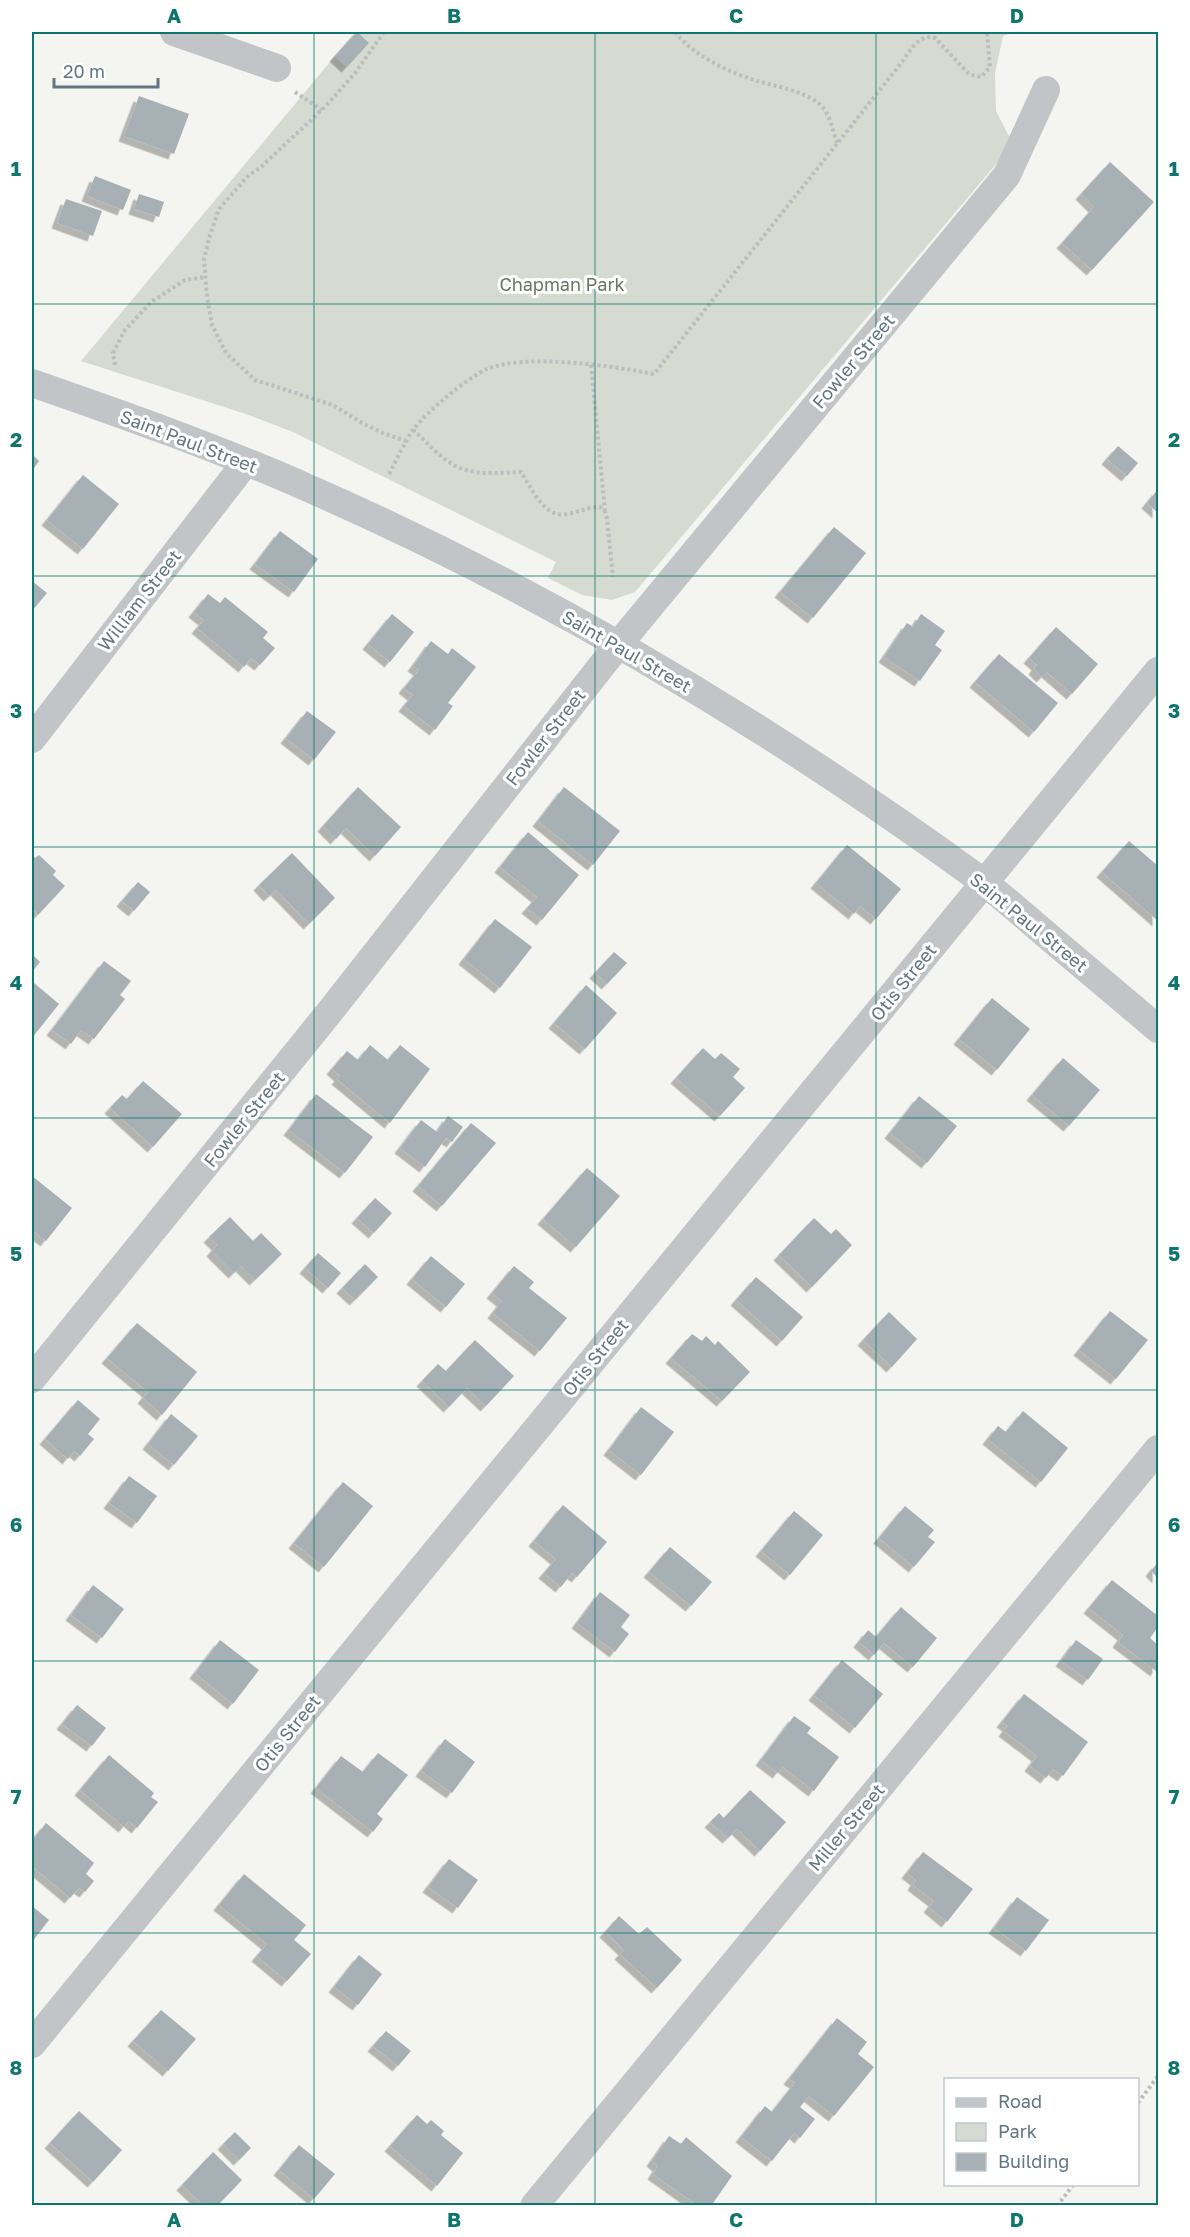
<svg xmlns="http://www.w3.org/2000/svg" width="1190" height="2237" font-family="'Golos Text',sans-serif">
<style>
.green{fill:#d5dbd1}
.building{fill:#a7b0b5;filter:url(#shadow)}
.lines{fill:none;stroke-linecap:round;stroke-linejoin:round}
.path{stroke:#bbbdbf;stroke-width:4;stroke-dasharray:3 3;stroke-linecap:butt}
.minor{stroke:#c1c5c8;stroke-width:28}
.grid{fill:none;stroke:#0f766e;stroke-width:1.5;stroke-opacity:0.55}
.labels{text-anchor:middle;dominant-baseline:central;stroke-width:6;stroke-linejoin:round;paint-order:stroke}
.park-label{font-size:18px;fill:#677961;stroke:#fff}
.street-label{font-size:18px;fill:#627582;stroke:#fff}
.neatline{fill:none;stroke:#0f766e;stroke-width:2}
.grid-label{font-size:20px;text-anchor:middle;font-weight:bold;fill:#0f766e}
</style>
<defs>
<filter id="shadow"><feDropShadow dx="-5.5" dy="5.5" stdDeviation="0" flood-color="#0004"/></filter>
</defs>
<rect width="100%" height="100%" fill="#f4f4f0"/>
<!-- green -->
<path class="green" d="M355 32H1012L1003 36 995 73 996 111 1013 144 635 592 612 600 582 595 548 578 556 562 293 432 249 415 81 361Z"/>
<!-- building -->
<path class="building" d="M357 32 369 43 347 67 335 56Z
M139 96 189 114 174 154 124 136Z
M1110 162 1154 202 1092 270 1062 243 1094 207 1081 194Z
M95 176 131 190 123 210 87 196Z
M139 194 164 202 159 217 134 209Z
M66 199 102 211 93 236 57 223Z
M1118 446 1138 463 1127 476 1107 459Z
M32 454 39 461 32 471Z
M83 475 119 504 83 549 47 520Z
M1158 489V513L1147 503Z
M834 527 866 553 813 618 780 592Z
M280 531 318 559 294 592 255 564Z
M32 581 47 593 32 611Z
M208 594 220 603 225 597 268 632 263 638 275 648 260 665 251 658 244 667 197 628 204 620 194 612Z
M392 614 414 632 390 662 368 644Z
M921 614 945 631 935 645 942 650 920 681 884 657 907 623 913 627Z
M1056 627 1098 664 1072 694 1047 672 1042 677 1034 669 1037 665 1029 658Z
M431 641 448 654 452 648 476 667 448 703 453 706 435 730 404 706 413 695 404 688 419 670 413 666Z
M999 654 1058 703 1034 732 975 682Z
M307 711 336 732 314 760 286 738Z
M358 787 401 827 375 856 346 828 336 839 323 826Z
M564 787 620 831 593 865 538 821Z
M528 832 579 875 542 920 527 908 537 897 500 867Z
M1129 841 1158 866V921L1102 872Z
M847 845 901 889 876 919 860 906 854 914 816 883Z
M292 853 335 898 309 924 276 890 269 896 259 885Z
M32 855 35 858 39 855 56 871 53 875 65 886 38 915 32 908Z
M138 882 150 892 134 911 122 901Z
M495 919 532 947 500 988 464 959Z
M614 952 627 963 607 984 595 973Z
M32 954 40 962 32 972Z
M104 961 131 981 120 995 125 999 94 1039 81 1030 71 1044 52 1030Z
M34 983 59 1004 32 1038V987Z
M586 985 617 1013 585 1049 554 1023Z
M992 998 1030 1029 997 1070 959 1039Z
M370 1045 388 1060 400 1045 430 1069 390 1123 337 1079 340 1076 332 1069 347 1051 358 1060Z
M703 1048 715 1059 721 1053 740 1069 733 1077 745 1088 720 1116 676 1078Z
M1063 1058 1100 1090 1069 1126 1032 1095Z
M143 1081 182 1114 153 1147 110 1108 122 1095 127 1099Z
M316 1094 373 1137 345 1173 289 1130Z
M919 1096 957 1126 927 1163 890 1133Z
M448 1116 463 1127 452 1142 446 1138 425 1167 400 1148 421 1120 437 1132Z
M471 1123 496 1143 442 1206 418 1186Z
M587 1168 620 1196 576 1247 543 1219Z
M32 1176 72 1208 46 1241 32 1230Z
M375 1198 392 1213 374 1233 357 1218Z
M230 1217 253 1241 261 1233 282 1254 255 1280 241 1266 234 1273 212 1251 217 1245 209 1237Z
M814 1218 831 1234 836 1229 852 1245 812 1287 779 1255Z
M318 1253 341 1273 328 1288 305 1268Z
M431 1256 465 1284 446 1307 412 1279Z
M365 1264 378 1277 355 1300 342 1288Z
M514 1266 534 1282 529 1288 567 1318 540 1351 493 1313 502 1301 492 1293Z
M756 1277 803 1317 782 1341 736 1300Z
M1110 1311 1148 1340 1116 1379 1079 1350Z
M889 1312 917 1339 892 1367 863 1340Z
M137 1323 197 1372 162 1415 143 1398 148 1392 107 1358Z
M692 1334 702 1341 706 1336 715 1345 718 1341 750 1372 722 1401 671 1358Z
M475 1340 514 1376 486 1406 467 1388 449 1407 422 1381 438 1364 446 1371Z
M78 1400 100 1419 88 1434 94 1439 80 1456 74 1451 68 1459 45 1439Z
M641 1407 674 1432 641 1475 609 1450Z
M1023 1411 1068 1448 1041 1482 988 1439 998 1426 1006 1432Z
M171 1414 198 1436 174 1465 148 1444Z
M129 1476 157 1496 137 1523 109 1503Z
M343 1482 373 1506 324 1567 294 1543Z
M563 1505 607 1542 577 1577 572 1573 561 1587 544 1573 556 1559 534 1541Z
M905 1506 934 1530 928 1537 935 1542 914 1567 879 1538Z
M794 1511 823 1535 790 1575 761 1551Z
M670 1547 712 1582 691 1606 649 1572Z
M1158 1562V1578L1151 1571Z
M1112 1580 1158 1616V1627L1150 1638 1158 1645V1667L1156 1671 1118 1642 1123 1635 1089 1608Z
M93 1585 124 1609 102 1638 71 1615Z
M600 1592 630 1615 621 1627 629 1634 615 1652 577 1623Z
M901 1607 937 1638 913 1667 884 1643 874 1655 859 1642 868 1630 876 1637Z
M220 1640 259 1670 233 1704 195 1673Z
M1076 1640 1103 1659 1088 1680 1061 1661Z
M842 1660 883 1694 855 1728 814 1695Z
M1024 1694 1088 1742 1063 1776 1053 1769 1046 1778 1030 1766 1037 1756 1004 1731 1008 1726 1002 1722Z
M77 1705 106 1728 92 1746 62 1724Z
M794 1716 811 1728 807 1733 839 1757 814 1791 783 1767 778 1773 761 1760Z
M445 1739 475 1762 452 1793 421 1771Z
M378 1753 408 1775 377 1814 383 1819 373 1832 316 1788 341 1756 363 1772Z
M109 1755 154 1793 151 1797 158 1802 137 1828 129 1821 124 1827 80 1790Z
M750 1790 786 1822 760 1851 737 1829 728 1838 710 1822 719 1813 724 1818Z
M46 1823 94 1863 86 1874 94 1881 85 1892 79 1888 70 1898 32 1866V1841Z
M923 1852 973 1889 947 1922 929 1907 934 1901 913 1885 916 1880 907 1873Z
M449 1859 478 1880 458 1908 428 1887Z
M244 1874 306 1925 294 1940 311 1954 287 1981 257 1956 267 1944 219 1905Z
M1017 1897 1049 1920 1026 1951 994 1928Z
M32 1906 49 1920 32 1942Z
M619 1916 639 1934 647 1927 682 1960 657 1988 620 1954 624 1950 605 1932Z
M359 1955 382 1974 358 2005 334 1987Z
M161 2010 196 2039 168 2071 133 2041Z
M837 2018 867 2042 858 2054 874 2067 834 2116 809 2096 800 2107 815 2119 800 2138 794 2133 772 2161 741 2137 765 2106 772 2112 795 2083 789 2079Z
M386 2031 411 2051 398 2066 373 2046Z
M79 2111 122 2150 93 2182 50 2143Z
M417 2115 427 2124 431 2120 444 2131 441 2135 463 2153 437 2186 390 2146Z
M235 2132 251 2148 239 2160 223 2144Z
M669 2136 681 2144 686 2137 732 2176 711 2206H698L653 2174 658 2166 652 2161Z
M299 2145 335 2174 314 2199 279 2170Z
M213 2152 242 2180 217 2206H204L182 2185Z"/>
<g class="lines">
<!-- path -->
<path class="path" d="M384 32 355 73 325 107 262 166 247 177 219 209 210 235 204 259 207 297 212 325 226 353 255 380 333 405 362 423 385 434 407 441
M675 32C694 56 728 72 757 81 775 86 813 93 824 109 831 118 833 132 837 143
M295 92 322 110
M115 365 113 353 125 330 151 302 185 280 206 277
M591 365 605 511
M413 430C426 441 437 455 452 464 471 476 498 473 521 472 531 487 544 519 567 514 579 512 588 507 600 507L605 512 607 519 613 577
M389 474C397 459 404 443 413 430 426 412 467 378 487 369 527 353 612 366 654 374L902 62C910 51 919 33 935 38L969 74 981 77 990 67 987 32
M1138 2103 1158 2076
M1057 2206 1074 2184"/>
<!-- minor -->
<path class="minor" d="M174 32 277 68
M32 383C124 415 218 448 308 488 546 592 772 728 982 881 1003 897 1023 915 1043 932 1081 964 1120 997 1158 1029
M32 739 246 462
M32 1379 328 1014 618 645 1007 175 1046 90
M32 2044 1158 671
M534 2206 1158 1449"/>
</g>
<!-- grid -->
<path class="grid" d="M314 32V2206M595 32V2206M876 32V2206M32 304H1158M32 576H1158M32 847H1158M32 1118H1158M32 1390H1158M32 1661H1158M32 1933H1158"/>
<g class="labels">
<!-- park labels -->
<g class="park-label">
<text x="562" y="284">Chapman Park</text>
</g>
<!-- street labels -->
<g class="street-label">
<text transform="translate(853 361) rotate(-50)">Fowler Street</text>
<text transform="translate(189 441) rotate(21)">Saint Paul Street</text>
<text transform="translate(139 600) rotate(-52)">William Street</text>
<text transform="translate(627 651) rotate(30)">Saint Paul Street</text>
<text transform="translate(545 737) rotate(-52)">Fowler Street</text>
<text transform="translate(1029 922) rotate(39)">Saint Paul Street</text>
<text transform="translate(903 982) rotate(-51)">Otis Street</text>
<text transform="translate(244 1119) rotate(-51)">Fowler Street</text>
<text transform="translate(595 1357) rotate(-51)">Otis Street</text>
<text transform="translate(287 1733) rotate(-51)">Otis Street</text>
<text transform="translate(846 1827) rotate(-50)">Miller Street</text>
</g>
</g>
<!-- border -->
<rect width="1190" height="2237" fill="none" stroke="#ffffff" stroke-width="66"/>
<!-- legend -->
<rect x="944" y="2078" width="195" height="108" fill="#ffffff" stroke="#c0c8cd" stroke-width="1.5"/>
<rect x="956" y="2098" width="30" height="9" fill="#c1c5c8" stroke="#c0c8cd" stroke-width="1.5"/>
<text x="998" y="2108" font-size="18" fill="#627582">Road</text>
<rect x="956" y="2123" width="30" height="18" fill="#d5dbd1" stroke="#c0c8cd" stroke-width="1.5"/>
<text x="998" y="2138" font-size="18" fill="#627582">Park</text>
<rect x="956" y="2153" width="30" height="18" fill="#a7b0b5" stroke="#c0c8cd" stroke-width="1.5"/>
<text x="998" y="2168" font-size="18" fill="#627582">Building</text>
<!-- scale -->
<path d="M54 78v9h104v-9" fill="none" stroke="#627582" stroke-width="3"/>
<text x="63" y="78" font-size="18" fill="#627582" stroke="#ffffff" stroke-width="4.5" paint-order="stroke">20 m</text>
<rect x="33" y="33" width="1124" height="2171" class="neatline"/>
<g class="grid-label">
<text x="174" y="23">A</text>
<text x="454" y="23">B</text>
<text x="736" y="23">C</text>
<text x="1017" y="23">D</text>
<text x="16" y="176">1</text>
<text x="1174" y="176">1</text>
<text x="16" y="447">2</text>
<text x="1174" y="447">2</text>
<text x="16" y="718">3</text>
<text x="1174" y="718">3</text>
<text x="16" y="990">4</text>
<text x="1174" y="990">4</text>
<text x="16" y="1261">5</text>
<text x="1174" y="1261">5</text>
<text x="16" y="1532">6</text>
<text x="1174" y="1532">6</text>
<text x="16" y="1804">7</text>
<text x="1174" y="1804">7</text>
<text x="16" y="2075">8</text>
<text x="1174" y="2075">8</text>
<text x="174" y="2227">A</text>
<text x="454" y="2227">B</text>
<text x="736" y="2227">C</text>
<text x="1017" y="2227">D</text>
</g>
</svg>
